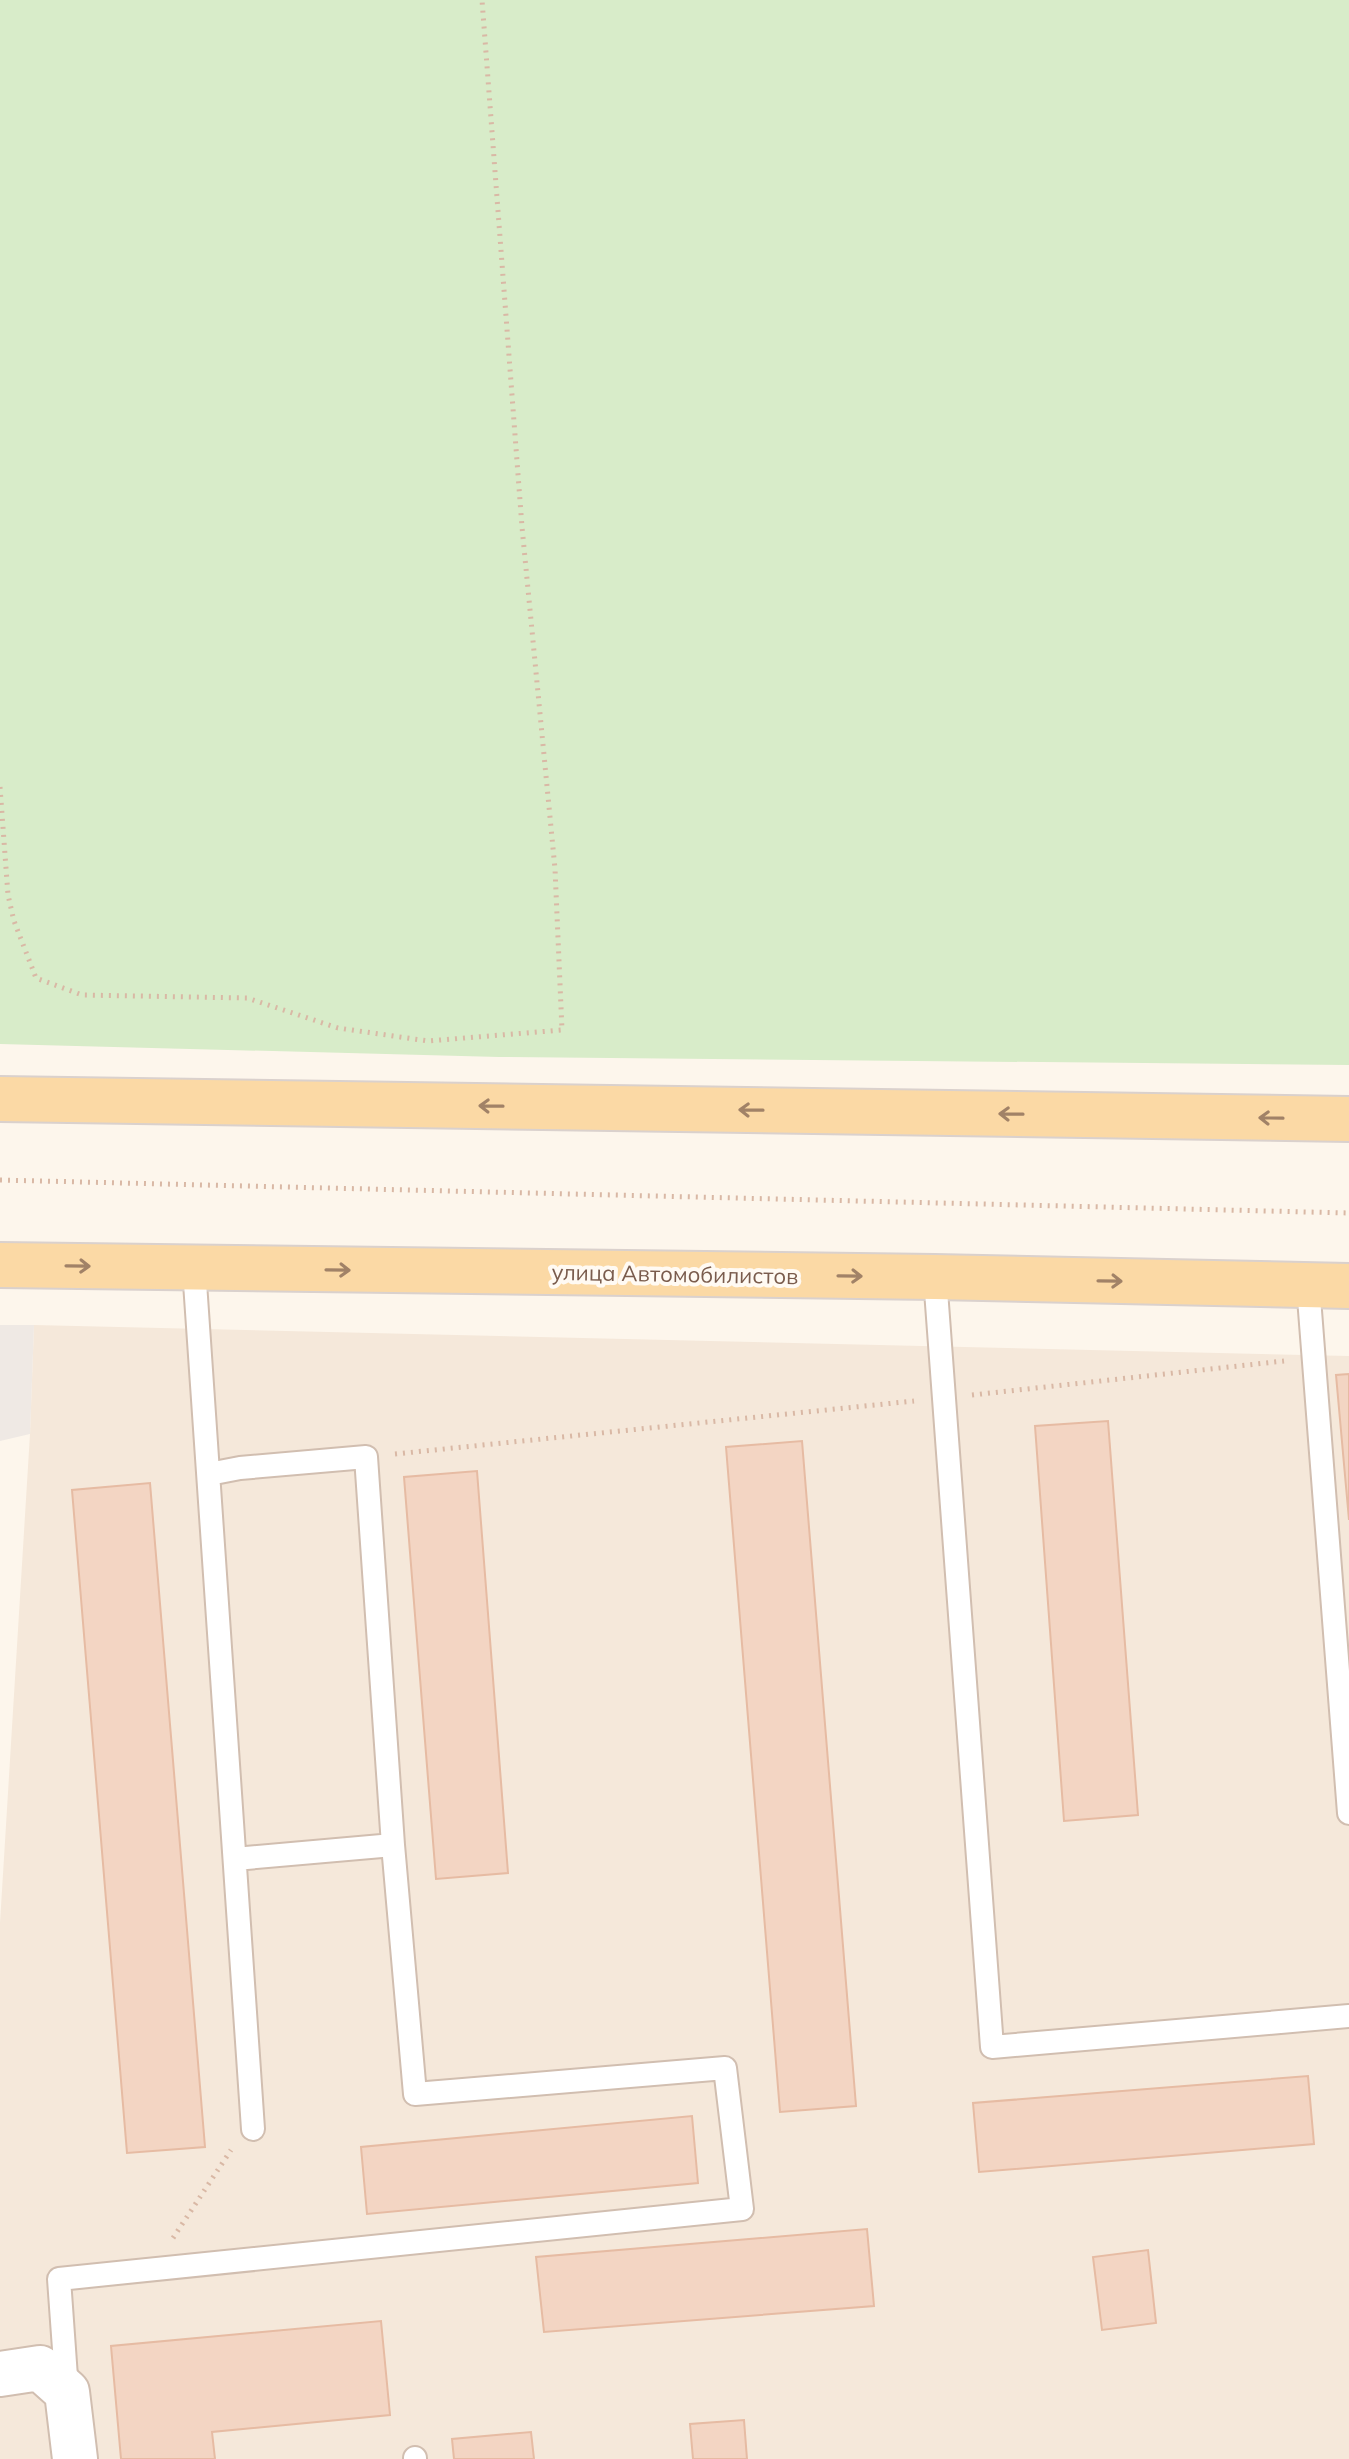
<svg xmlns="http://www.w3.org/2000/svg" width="1349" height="2459" font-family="Mulish,sans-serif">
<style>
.residential{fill:#f5e8da}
.industrial{fill:#efe9e4}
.green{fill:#d8ecc9}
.building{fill:#f3d5c3;stroke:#e6bba3;stroke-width:2}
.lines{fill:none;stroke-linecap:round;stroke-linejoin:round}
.lane-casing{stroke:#d1beb0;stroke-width:26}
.street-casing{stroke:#d1beb0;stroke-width:48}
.primary-casing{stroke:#dad1cd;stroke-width:48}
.path{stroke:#d9b8a5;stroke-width:5;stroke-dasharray:2 6;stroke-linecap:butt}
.lane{stroke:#fff;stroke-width:22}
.street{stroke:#fff;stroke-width:44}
.primary{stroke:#fbd9a5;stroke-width:44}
.oneway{stroke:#a18267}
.labels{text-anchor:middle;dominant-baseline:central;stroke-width:8;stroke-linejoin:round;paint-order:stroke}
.street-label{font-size:22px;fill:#7a5c4d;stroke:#fffaf3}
</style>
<rect width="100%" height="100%" fill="#fdf6ec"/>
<!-- residential -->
<path class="residential" d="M34 1325 1349 1356V2459H0V1923L30 1434Z"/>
<!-- industrial -->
<path class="industrial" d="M0 1325H34L30 1434 0 1441Z"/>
<!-- green -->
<path class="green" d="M0 0H1349V1065L499 1057 0 1044Z"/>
<!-- building -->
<path class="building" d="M1349 1374V1520L1336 1375Z
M1108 1421 1138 1815 1064 1821 1035 1426Z
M802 1441 856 2106 780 2112 726 1447Z
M477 1471 508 1873 436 1879 404 1477Z
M150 1483 205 2147 127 2153 72 1490Z
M1308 2076 1314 2144 979 2172 973 2103Z
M692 2116 698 2183 367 2214 361 2147Z
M867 2229 874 2306 544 2332 536 2257Z
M1148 2250 1156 2323 1102 2330 1093 2257Z
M381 2321 390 2415 212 2432 215 2459H121L111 2346Z
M744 2420 747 2459H693L690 2424Z
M531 2432 534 2459H454L452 2439Z"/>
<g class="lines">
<!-- lane casing -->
<g class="lane-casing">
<path id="lane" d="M194 1268 253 2129
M935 1277 992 2047 1349 2016
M1308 1285 1349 1813
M209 1474 240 1468 366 1457 393 1845
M67 2391 59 2279 742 2209 725 2068 415 2094 393 1845 235 1859
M415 2459V2458"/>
</g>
<!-- street casing -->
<g class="street-casing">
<path id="street" d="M0 2374 40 2368 67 2392 75 2459"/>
</g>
<!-- primary casing -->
<g class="primary-casing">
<path id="primary" d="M0 1099 1349 1119
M0 1265 935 1277 1349 1286"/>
</g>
<!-- path -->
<path class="path" d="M0 787 8 895 14 921 36 978 82 995 247 998 338 1028 428 1041 562 1030 555 869 522 527 482 0
M0 1180 1349 1213
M972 1395 1284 1361
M395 1454 914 1401
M173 2238 231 2150"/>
<!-- lane -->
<use href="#lane" class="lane"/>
<!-- street -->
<use href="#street" class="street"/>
<!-- primary -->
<use href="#primary" class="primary"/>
</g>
<!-- one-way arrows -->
<defs><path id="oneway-shaft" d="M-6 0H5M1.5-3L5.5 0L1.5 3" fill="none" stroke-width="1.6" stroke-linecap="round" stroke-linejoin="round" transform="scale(2)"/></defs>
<g class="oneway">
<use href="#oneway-shaft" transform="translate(491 1106) rotate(-179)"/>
<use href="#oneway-shaft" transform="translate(751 1110) rotate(-179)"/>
<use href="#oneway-shaft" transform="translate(1011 1114) rotate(-179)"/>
<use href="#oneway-shaft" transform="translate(1271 1118) rotate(-179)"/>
<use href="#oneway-shaft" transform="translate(78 1266) rotate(1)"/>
<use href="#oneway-shaft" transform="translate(338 1270) rotate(1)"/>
<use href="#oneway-shaft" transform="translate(850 1276) rotate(1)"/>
<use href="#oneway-shaft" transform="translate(1110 1281) rotate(1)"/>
</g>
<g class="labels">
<!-- street labels -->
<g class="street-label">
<text transform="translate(675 1274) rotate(1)">улица Автомобилистов</text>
</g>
</g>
</svg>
